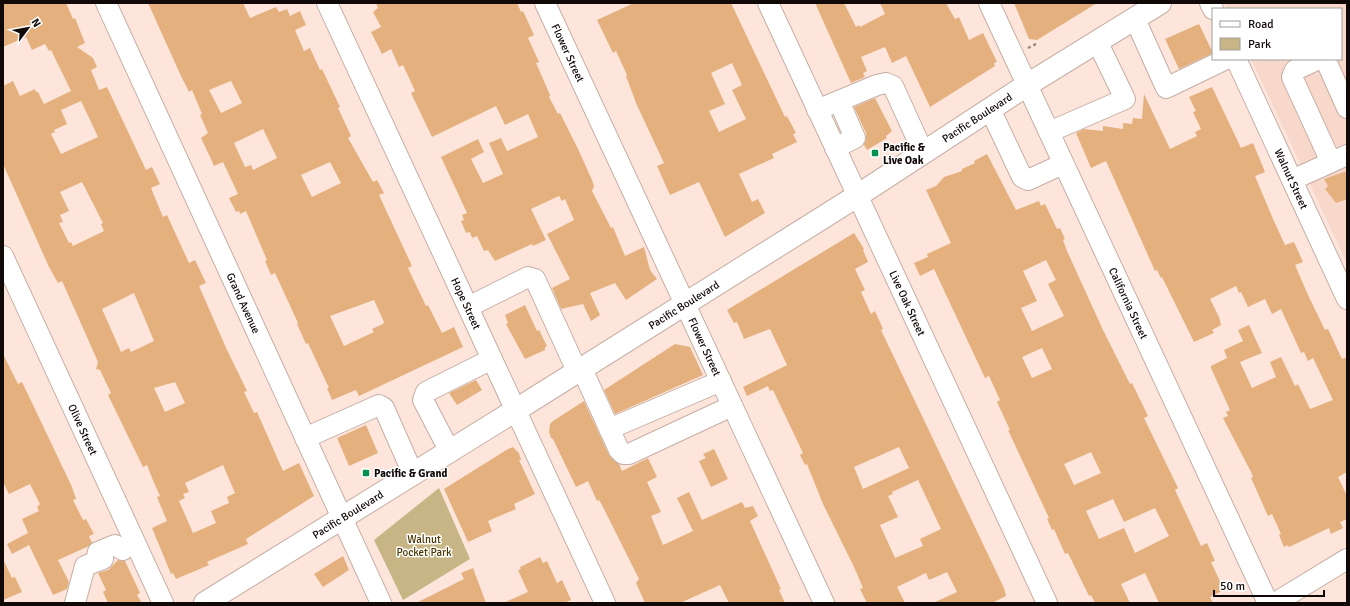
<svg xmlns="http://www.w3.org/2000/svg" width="1350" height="606" font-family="Signika,sans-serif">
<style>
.built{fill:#f7d8cb}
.green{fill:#c8b586}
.building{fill:#e4b17e;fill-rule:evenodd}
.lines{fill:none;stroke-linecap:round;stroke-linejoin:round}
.minor-casing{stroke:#c5aea5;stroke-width:22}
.major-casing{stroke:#c5aea5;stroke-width:24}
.path{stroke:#9a8982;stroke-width:2.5;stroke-dasharray:3 3;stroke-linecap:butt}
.minor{stroke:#fff;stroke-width:20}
.major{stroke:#fff;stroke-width:22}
.poi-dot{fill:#04904e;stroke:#fff;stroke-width:1.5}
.labels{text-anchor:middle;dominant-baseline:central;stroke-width:3;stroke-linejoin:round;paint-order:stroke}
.street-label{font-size:11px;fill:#110907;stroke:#fff}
.poi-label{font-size:11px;font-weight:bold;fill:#110907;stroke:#fff;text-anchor:start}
.park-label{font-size:11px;fill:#493600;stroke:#fff}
</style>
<rect width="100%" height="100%" fill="#fde5db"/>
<!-- built -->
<path class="built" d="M1224 3H1347V263L1251 59H1341V9H1227Z"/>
<!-- green -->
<path class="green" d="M439 488 470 559 403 600 374 540Z"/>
<!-- building -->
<path class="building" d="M3 3H66L73 19 75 18 85 43 77 47 93 58 97 67 91 70 99 90 107 87 146 170 152 167 160 184 151 188 163 217 167 215 189 263 195 260 206 283 199 286 227 350 247 391 244 392 254 413 257 412 283 471 299 463 314 496 246 539 248 544 207 562 209 565 176 579 173 573 171 574 152 528 167 521 157 497 160 496 152 478 147 465 143 467 108 395 111 393 100 370 96 369 98 362 75 310 62 281 58 283 49 267 3 164V86L13 81 20 96 35 89 36 92H38L44 104 71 91 51 50 49 51 45 44 32 50 26 37 3 47ZM81 101 98 137 61 154 51 134 55 132 54 130 67 124 61 110ZM82 182 103 223 101 224 104 231 73 246 71 242 69 243 59 223 63 222 60 215 69 211 60 192ZM134 293 154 341 131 352 129 348 121 352 102 309ZM175 382 185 403 165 412 154 388ZM223 465 235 493 227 497 229 503 211 511 216 523 193 533 179 501 185 498 183 494 189 492 185 483Z
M148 3H243L250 18 276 7 279 12 287 9 290 16 300 11 306 25 295 30 304 51 310 48 320 70 322 69 340 107 338 108 351 136 348 138 373 182 377 180 384 193 379 195 412 266 408 268 426 306 428 305 442 333 454 327 463 347 359 396 356 390 332 400 327 388H329L308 343 306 344 297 324 298 323 275 273 271 275 265 261 267 260 246 211 240 214 239 211 236 212 229 198 238 194 223 162 214 166 211 159 201 138 208 133 200 115 202 114 192 90 189 92 181 76ZM231 81 242 103 221 113 209 90ZM263 129 277 158 253 170 251 165 245 167 234 143ZM330 162 341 183 312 197 301 175ZM374 300 384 322 383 324 372 329 374 332 344 346 330 316Z
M376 3H517L521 12 523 11 534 35 528 38 539 62 536 63 550 95 549 97 558 114 560 113 579 151 592 180 594 186 592 191 611 228 613 227 625 256 644 247 650 270 657 279 626 300 615 283 590 293 600 315 591 321 583 304 561 309 552 288 570 279 547 234 574 220 565 199 562 201 559 196 531 209 546 240 533 246 532 244 495 261 488 250 484 251 477 236 472 238 470 232 466 233 461 221 464 220 462 215 467 213 441 157 478 139 484 152 471 159 483 183 503 174 489 143 501 138 507 151 538 137 528 114 505 125 496 106 432 137 411 93 415 91 403 65 399 67 391 49 382 54 371 32 381 27 373 12 378 8Z
M634 3H731L785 117 787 116 796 133 793 134 797 142 772 154 774 158 739 174 752 202 758 199 765 213 725 237 699 182 670 195 657 166 664 163 636 103 626 76 627 75 616 51 613 53 597 20ZM732 63 742 85 732 90 746 119 719 132 709 111 725 104 711 73Z
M815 3H844L856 27 859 25 860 27 885 14 880 3H946L955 19 959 17 969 40 983 33 997 62 994 63 995 66 930 107 906 56 892 63 885 47 861 57 867 71 863 73 865 77 851 83Z
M1014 3H1097L1037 40 1029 39Z
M1199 24 1213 53 1179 69 1165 39Z
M1212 87 1241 148 1253 143 1265 172 1255 176 1273 219 1285 245 1294 242 1303 262 1295 265 1308 295 1325 330 1328 329 1342 359 1347 357V472L1338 477 1347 496V519L1340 522 1343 528 1331 534 1329 528 1289 547 1288 545 1284 547 1279 535 1281 534 1272 514 1268 516 1251 478 1253 477 1251 472 1223 418 1228 416 1226 412 1230 410 1211 368V366L1227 358 1224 350 1243 341 1238 330 1249 325 1262 353 1240 362 1252 388 1276 377 1270 362 1281 357 1295 386 1298 384 1310 409 1333 400 1313 358 1308 361 1304 352 1301 353 1281 309 1272 314 1265 299 1248 307 1241 292 1239 293 1236 286 1210 299 1219 317 1221 325 1212 330 1214 333 1194 342 1162 277 1161 278 1157 270 1155 271 1106 161 1091 168 1076 133 1084 129 1103 131V126L1123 129V123L1132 124 1133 118 1142 119 1144 94 1170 149 1197 136 1195 132 1201 129 1193 112 1196 111 1189 97Z
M875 98 892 131 886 136 887 138 867 150 864 145 866 139V133L854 107Z
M987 154 1016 210 1039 201 1041 206 1045 204 1057 229 1060 228 1065 239 1063 240 1067 251 1103 330 1130 384 1132 383 1148 416 1144 418 1178 488 1175 490 1190 522 1201 546 1207 543 1215 561 1211 562 1224 590 1210 597 1213 603H1159L1145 573 1121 584 1130 603H1095L1091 595 1089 596 1068 553 1065 554 1054 529 1052 530 1047 519 1049 518 1008 430H1010L997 402 1000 400 989 376 985 378 934 269 920 276 914 263 928 257 927 254 951 243 926 190 936 186 944 177 962 171V169L975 163 974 161ZM1046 260 1056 280 1048 284 1064 316 1032 331 1021 308 1037 301 1023 271ZM1042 348 1052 369 1032 378 1022 357ZM1091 452 1101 473 1074 485 1064 464ZM1113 499 1124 522 1155 508 1169 536 1135 553 1124 528 1099 539 1086 511Z
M1347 171V199L1336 203 1325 189 1328 186 1324 179Z
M854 233 864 249 863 250 868 262 855 269 865 290 861 292 871 314 875 311 883 329 881 330 1004 588 1006 596 992 603H933L957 592 947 572 929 580 926 573 897 587 905 603H867L860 589 863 588 854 567 823 504 807 464 805 465 800 455 803 453 773 390 770 391 768 386 747 396 743 387 787 365 770 329 744 339 737 322 734 323 727 310ZM899 447 909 468 863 489 854 467ZM918 480 941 529 920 539 923 546 895 558 880 525 898 517 888 496 893 494 892 492Z
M525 305 537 331 539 330 547 346 545 347V350L525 359 506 324 508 323 505 315Z
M675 344 690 347 703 375 615 414 604 390Z
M3 354 18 384 22 382 34 407 72 487 76 499 73 500 83 520 86 519 94 534 89 536 92 543 89 546 58 560 69 582 67 589 53 595 29 545 12 554 7 544 28 533 22 519 39 511 37 507 40 504 30 484 9 494 3 482Z
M476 380 482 390 457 405 449 393Z
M584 401 609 455 619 464 622 471 648 458 657 477 647 482 661 512 651 516 663 545 693 531 677 498 689 492 702 520 742 502 745 508 753 506 758 516 750 521 781 589 779 590 785 603H729L720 585 680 603H645L636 583 639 579 602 505 599 500 597 501 588 481 576 487 553 439 551 438 549 432 550 424 553 421Z
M366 425 378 453 349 466 337 438Z
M513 447 519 453 521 460H519L535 494 514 504 516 509 488 521 492 531 468 542 444 489 508 449Z
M714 449 728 479 711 487 699 461 706 458 703 454Z
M343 556 349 570 323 587 314 574Z
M540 557 543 563 547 561 557 583 562 580 571 600 564 603H503L528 592 518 570 521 569 520 567Z
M3 559 12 578 15 577 22 592 3 600Z
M118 560 125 561 140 593 137 595 142 603H108L103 592 106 590 98 573 108 570Z
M473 568 486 603H416L464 579 461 573Z"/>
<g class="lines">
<!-- minor casing -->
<g class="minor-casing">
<g id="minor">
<path id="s1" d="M106 3 381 603"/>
<path id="s2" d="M327 3 605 603"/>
<path id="s3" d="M545 3 824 603"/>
<path id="s4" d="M768 3 1047 603"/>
<path id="s5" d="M989 3 1268 603"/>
<path d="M1210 3 1213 9"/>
<path d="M1135 19 1166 88 1226 59"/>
<path id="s6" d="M1236 59 1347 299"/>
<path d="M1319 59 1295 70 1292 77 1331 162"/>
<path d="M1320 59 1327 63 1347 108"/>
<path d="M990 109 1022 177 1028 180 1063 164"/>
<path d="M817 110 877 85 886 83 893 86 923 152"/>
<path d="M1049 132 1125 99 1097 41"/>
<path d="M835 148 855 138 839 101"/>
<path d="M1292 180 1347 155"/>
<path id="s7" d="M3 256 163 603"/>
<path d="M468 307 528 277 535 279 577 371"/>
<path d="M582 369 619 450 623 454H629L732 406"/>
<path d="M609 429 721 381"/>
<path d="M305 438 379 405 384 408 413 474"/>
<path d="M450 452 423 400 426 392 492 359"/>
<path d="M96 561 98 552 115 545 123 550"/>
<path d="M75 603 85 566 103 559"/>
<path d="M1275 603 1347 559"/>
</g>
</g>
<!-- major casing -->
<g class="major-casing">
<g id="major">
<path id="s8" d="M205 603 516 410 857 196 1027 85 1160 3"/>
</g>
</g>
<!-- path -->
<path class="path" d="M1028 48 1038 43"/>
<!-- minor -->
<use href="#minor" class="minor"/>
<!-- major -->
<use href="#major" class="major"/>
</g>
<!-- markers -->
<g class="poi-dot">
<rect x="871" y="149" width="8" height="8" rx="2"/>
<rect x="362" y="469" width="8" height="8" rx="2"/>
</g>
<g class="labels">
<!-- street labels -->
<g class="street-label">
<text stroke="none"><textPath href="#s3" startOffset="55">Flower Street</textPath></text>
<text stroke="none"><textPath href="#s8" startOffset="912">Pacific Boulevard</textPath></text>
<text stroke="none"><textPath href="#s6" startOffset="132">Walnut Street</textPath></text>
<text stroke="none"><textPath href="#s1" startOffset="330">Grand Avenue</textPath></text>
<text stroke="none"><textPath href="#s2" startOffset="331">Hope Street</textPath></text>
<text stroke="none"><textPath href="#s4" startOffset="331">Live Oak Street</textPath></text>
<text stroke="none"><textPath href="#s5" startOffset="331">California Street</textPath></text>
<text stroke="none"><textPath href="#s8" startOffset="564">Pacific Boulevard</textPath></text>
<text stroke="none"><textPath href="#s3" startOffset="379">Flower Street</textPath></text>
<text stroke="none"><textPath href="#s7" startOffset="191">Olive Street</textPath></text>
<text stroke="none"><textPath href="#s8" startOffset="168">Pacific Boulevard</textPath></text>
</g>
<!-- poi labels -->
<g class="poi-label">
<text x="883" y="147">Pacific &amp;<tspan x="883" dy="13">Live Oak</tspan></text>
<text x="374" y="473">Pacific &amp; Grand</text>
</g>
<!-- park labels -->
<g class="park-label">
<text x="424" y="539">Walnut<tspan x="424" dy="13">Pocket Park</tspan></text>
</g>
</g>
<!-- border -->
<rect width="1350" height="606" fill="none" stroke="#110907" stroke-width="8"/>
<!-- legend -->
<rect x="1212" y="8" width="130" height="52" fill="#ffffff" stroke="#a09d9c"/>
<rect x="1220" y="21" width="20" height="6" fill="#ffffff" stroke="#a09d9c"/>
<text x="1248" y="28" font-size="12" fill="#110907">Road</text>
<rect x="1220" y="38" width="20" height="12" fill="#c8b586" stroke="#a09d9c"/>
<text x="1248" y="48" font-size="12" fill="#110907">Park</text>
<!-- north arrow -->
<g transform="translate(28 28) rotate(58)" stroke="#ffffff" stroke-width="3" paint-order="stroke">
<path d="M0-3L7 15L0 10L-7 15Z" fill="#110907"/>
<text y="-6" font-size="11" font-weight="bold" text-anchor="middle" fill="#110907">N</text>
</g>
<!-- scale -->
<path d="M1214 590v6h110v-6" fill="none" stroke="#110907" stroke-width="2"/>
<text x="1220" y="590" font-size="12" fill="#110907" stroke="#ffffff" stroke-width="3" paint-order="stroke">50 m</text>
</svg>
